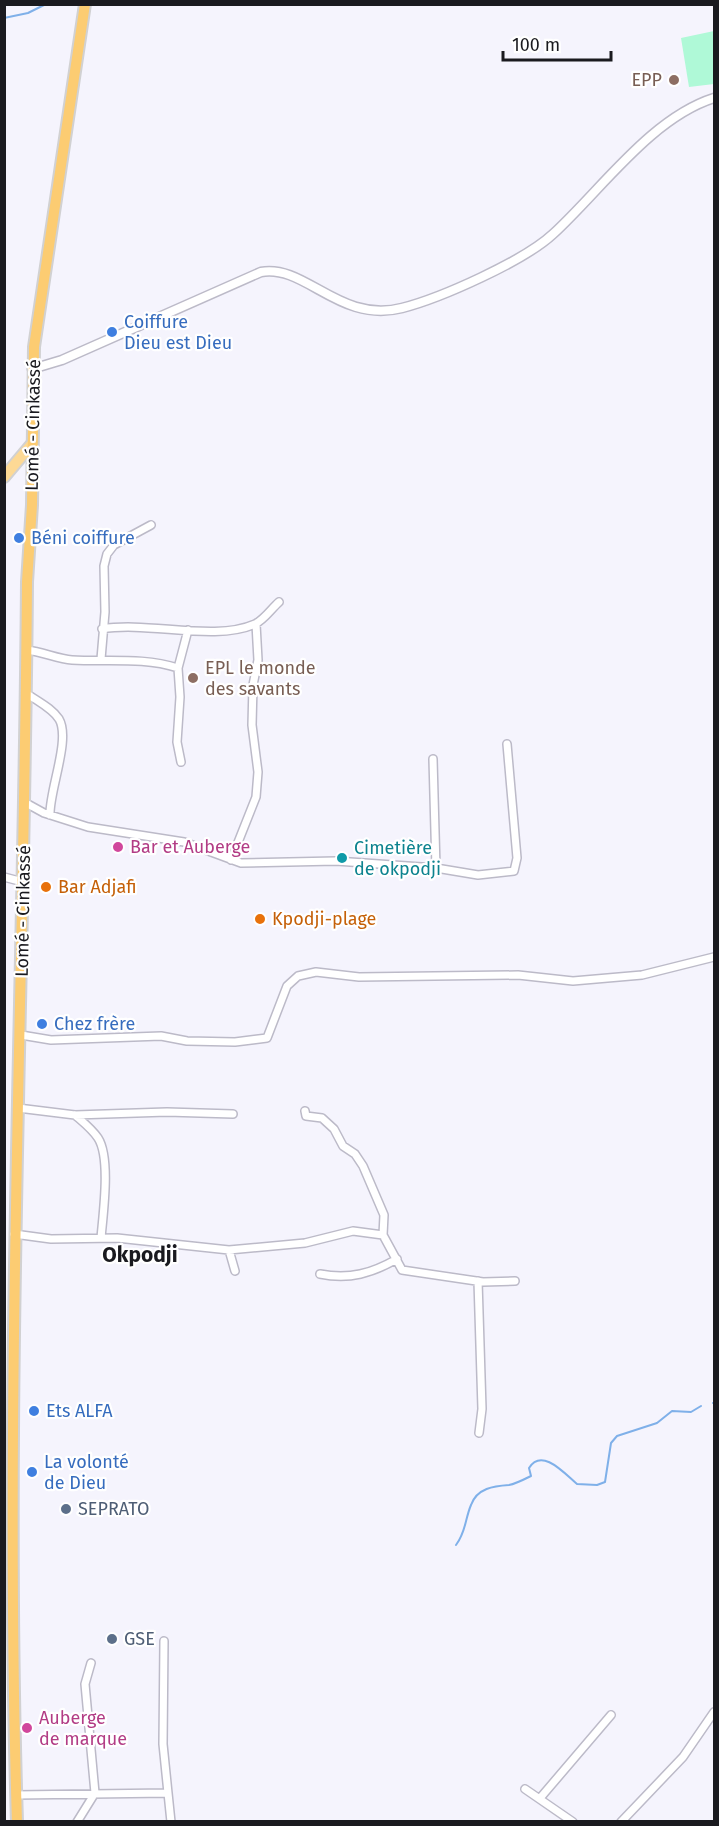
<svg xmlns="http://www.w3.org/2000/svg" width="719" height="1826" font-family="'Fira Sans',sans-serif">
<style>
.garden{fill:#aff9d7}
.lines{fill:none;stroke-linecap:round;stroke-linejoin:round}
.stream{stroke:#7fb0e9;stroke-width:2}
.minor-casing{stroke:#bcbac8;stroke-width:10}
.tertiary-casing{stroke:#bcbac8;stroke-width:11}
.primary-casing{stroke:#d1d1d2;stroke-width:14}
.trunk-casing{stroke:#d1d1d2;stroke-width:14}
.minor{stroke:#fff;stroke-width:7}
.tertiary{stroke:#fff;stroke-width:8}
.primary{stroke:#fdd995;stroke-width:10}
.trunk{stroke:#fccc72;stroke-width:10}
.education-dot{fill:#8d6e63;stroke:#fff;stroke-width:2}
.shop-dot{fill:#3f7fe0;stroke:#fff;stroke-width:2}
.hotel-dot{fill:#d1479c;stroke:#fff;stroke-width:2}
.culture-dot{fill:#0f9aa8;stroke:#fff;stroke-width:2}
.food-dot{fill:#e8710a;stroke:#fff;stroke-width:2}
.service-dot{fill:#5c6f8a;stroke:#fff;stroke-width:2}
.labels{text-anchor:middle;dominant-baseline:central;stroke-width:4.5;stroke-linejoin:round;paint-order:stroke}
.education-label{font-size:18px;fill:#785e54;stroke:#fff;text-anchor:end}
.shop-label{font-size:18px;fill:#366cbe;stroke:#fff;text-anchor:start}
.street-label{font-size:18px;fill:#1a1a1f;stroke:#fff}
.hotel-label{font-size:18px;fill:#b23c85;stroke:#fff;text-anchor:start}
.culture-label{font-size:18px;fill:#0d838f;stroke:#fff;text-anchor:start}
.food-label{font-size:18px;fill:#c56008;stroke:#fff;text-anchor:start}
.service-label{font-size:18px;fill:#4e5e75;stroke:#fff;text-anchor:start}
.quarter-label{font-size:21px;font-weight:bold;fill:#1a1a1f;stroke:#fff}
</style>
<rect width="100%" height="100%" fill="#f5f4fd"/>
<!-- garden -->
<path class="garden" d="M714 31V84L689 87 681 38Z"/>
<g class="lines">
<!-- stream -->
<path class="stream" d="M4 18 28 13 46 4
M713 1403H714
M456 1545C466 1532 465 1519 471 1505 477 1488 494 1486 509 1485 515 1484 525 1479 531 1476L529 1468C542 1447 565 1474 577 1484L597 1485 605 1482 611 1443 617 1436 657 1423 672 1411 691 1412 701 1406"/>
<!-- minor casing -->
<g class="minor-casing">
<path id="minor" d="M102 629C149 621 214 642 255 624 264 620 272 608 279 602
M27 650C43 652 58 659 72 660 109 662 143 657 178 668
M101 659 105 612 104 566 107 554 114 545 151 525
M26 693C37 701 52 708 59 719 71 739 49 791 50 815
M433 759 436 868
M181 762 177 742 180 697 178 668 188 630
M24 802 44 813 88 827 184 842 241 863 336 861 436 868 478 875 514 871 517 858 507 744
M231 860 256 797 258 772 252 725 253 685 258 660 256 624
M4 877 23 882
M21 1035 51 1040 161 1036 187 1041 235 1042 267 1038 287 986 298 976 316 972 359 977 518 975 573 981 642 975 714 957
M18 1108 75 1115 167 1112 233 1114
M305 1111 306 1116 322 1118 334 1129 343 1146 355 1154 363 1166 384 1215 383 1235 402 1270 483 1282 515 1281
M75 1115C83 1122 92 1129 98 1138 111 1158 103 1214 101 1238
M14 1234 51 1239 117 1238 229 1250 305 1243 353 1231 383 1235
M229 1250 235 1271
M320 1274C350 1280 372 1273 397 1259
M478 1281 482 1409 479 1433
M525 1789 573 1822
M168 1793 171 1822
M16 1795 168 1793 163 1744 164 1641
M541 1797 611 1715
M77 1822 95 1793 85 1684 91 1663
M621 1822 683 1757 714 1712"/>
</g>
<!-- tertiary casing -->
<g class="tertiary-casing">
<path id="tertiary" d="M32 369 62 360 261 272C306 264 339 324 402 308 441 298 524 261 553 234 601 190 651 118 714 98"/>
</g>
<!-- primary casing -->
<g class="primary-casing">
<path id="primary" d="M4 477 31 445"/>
</g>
<!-- trunk casing -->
<g class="trunk-casing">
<path id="trunk" d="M17 1822C4 1408 24 996 27 582L32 505 34 347 85 4"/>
</g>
<!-- minor -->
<use href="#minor" class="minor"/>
<!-- tertiary -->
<use href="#tertiary" class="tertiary"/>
<!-- primary -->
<use href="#primary" class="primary"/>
<!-- trunk -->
<use href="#trunk" class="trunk"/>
</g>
<!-- markers -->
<g class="education-dot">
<circle cx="674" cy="80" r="6"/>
<circle cx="193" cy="678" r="6"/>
</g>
<g class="shop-dot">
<circle cx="112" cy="332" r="6"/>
<circle cx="19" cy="538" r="6"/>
<circle cx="42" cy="1024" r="6"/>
<circle cx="34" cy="1411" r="6"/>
<circle cx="32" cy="1472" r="6"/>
</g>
<g class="hotel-dot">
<circle cx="118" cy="847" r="6"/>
<circle cx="27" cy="1728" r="6"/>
</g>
<circle class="culture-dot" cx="342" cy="858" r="6"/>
<g class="food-dot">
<circle cx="46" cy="887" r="6"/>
<circle cx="260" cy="919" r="6"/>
</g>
<g class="service-dot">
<circle cx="66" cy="1509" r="6"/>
<circle cx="112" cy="1639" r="6"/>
</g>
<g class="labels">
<!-- education labels -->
<g class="education-label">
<text x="662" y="80">EPP</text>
<text x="205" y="668" text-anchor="start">EPL le monde<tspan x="205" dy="21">des savants</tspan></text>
</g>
<!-- shop labels -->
<g class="shop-label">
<text x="124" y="322">Coiffure<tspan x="124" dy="21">Dieu est Dieu</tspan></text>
<text x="31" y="538">Béni coiffure</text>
<text x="54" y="1024">Chez frère</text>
<text x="46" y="1411">Ets ALFA</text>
<text x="44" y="1462">La volonté<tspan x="44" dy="21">de Dieu</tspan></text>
</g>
<!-- street labels -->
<g class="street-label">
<text transform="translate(33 425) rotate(-89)">Lomé - Cinkassé</text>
<text transform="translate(23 911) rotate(-89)">Lomé - Cinkassé</text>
</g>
<!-- hotel labels -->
<g class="hotel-label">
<text x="130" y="847">Bar et Auberge</text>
<text x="39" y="1718">Auberge<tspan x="39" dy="21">de marque</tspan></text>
</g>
<!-- culture labels -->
<g class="culture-label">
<text x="354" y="848">Cimetière<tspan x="354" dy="21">de okpodji</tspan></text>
</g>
<!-- food labels -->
<g class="food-label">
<text x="58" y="887">Bar Adjafi</text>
<text x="272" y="919">Kpodji-plage</text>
</g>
<!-- service labels -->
<g class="service-label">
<text x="78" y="1509">SEPRATO</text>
<text x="124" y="1639">GSE</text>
</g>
<!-- quarter labels -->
<g class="quarter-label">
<text x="140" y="1255">Okpodji</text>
</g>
</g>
<!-- border -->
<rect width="719" height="1826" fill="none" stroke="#1a1a1f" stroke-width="12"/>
<!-- scale -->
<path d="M503 51v9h108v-9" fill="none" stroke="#1a1a1f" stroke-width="3"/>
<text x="512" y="51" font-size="18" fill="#1a1a1f" stroke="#ffffff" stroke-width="4.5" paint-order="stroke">100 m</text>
</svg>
